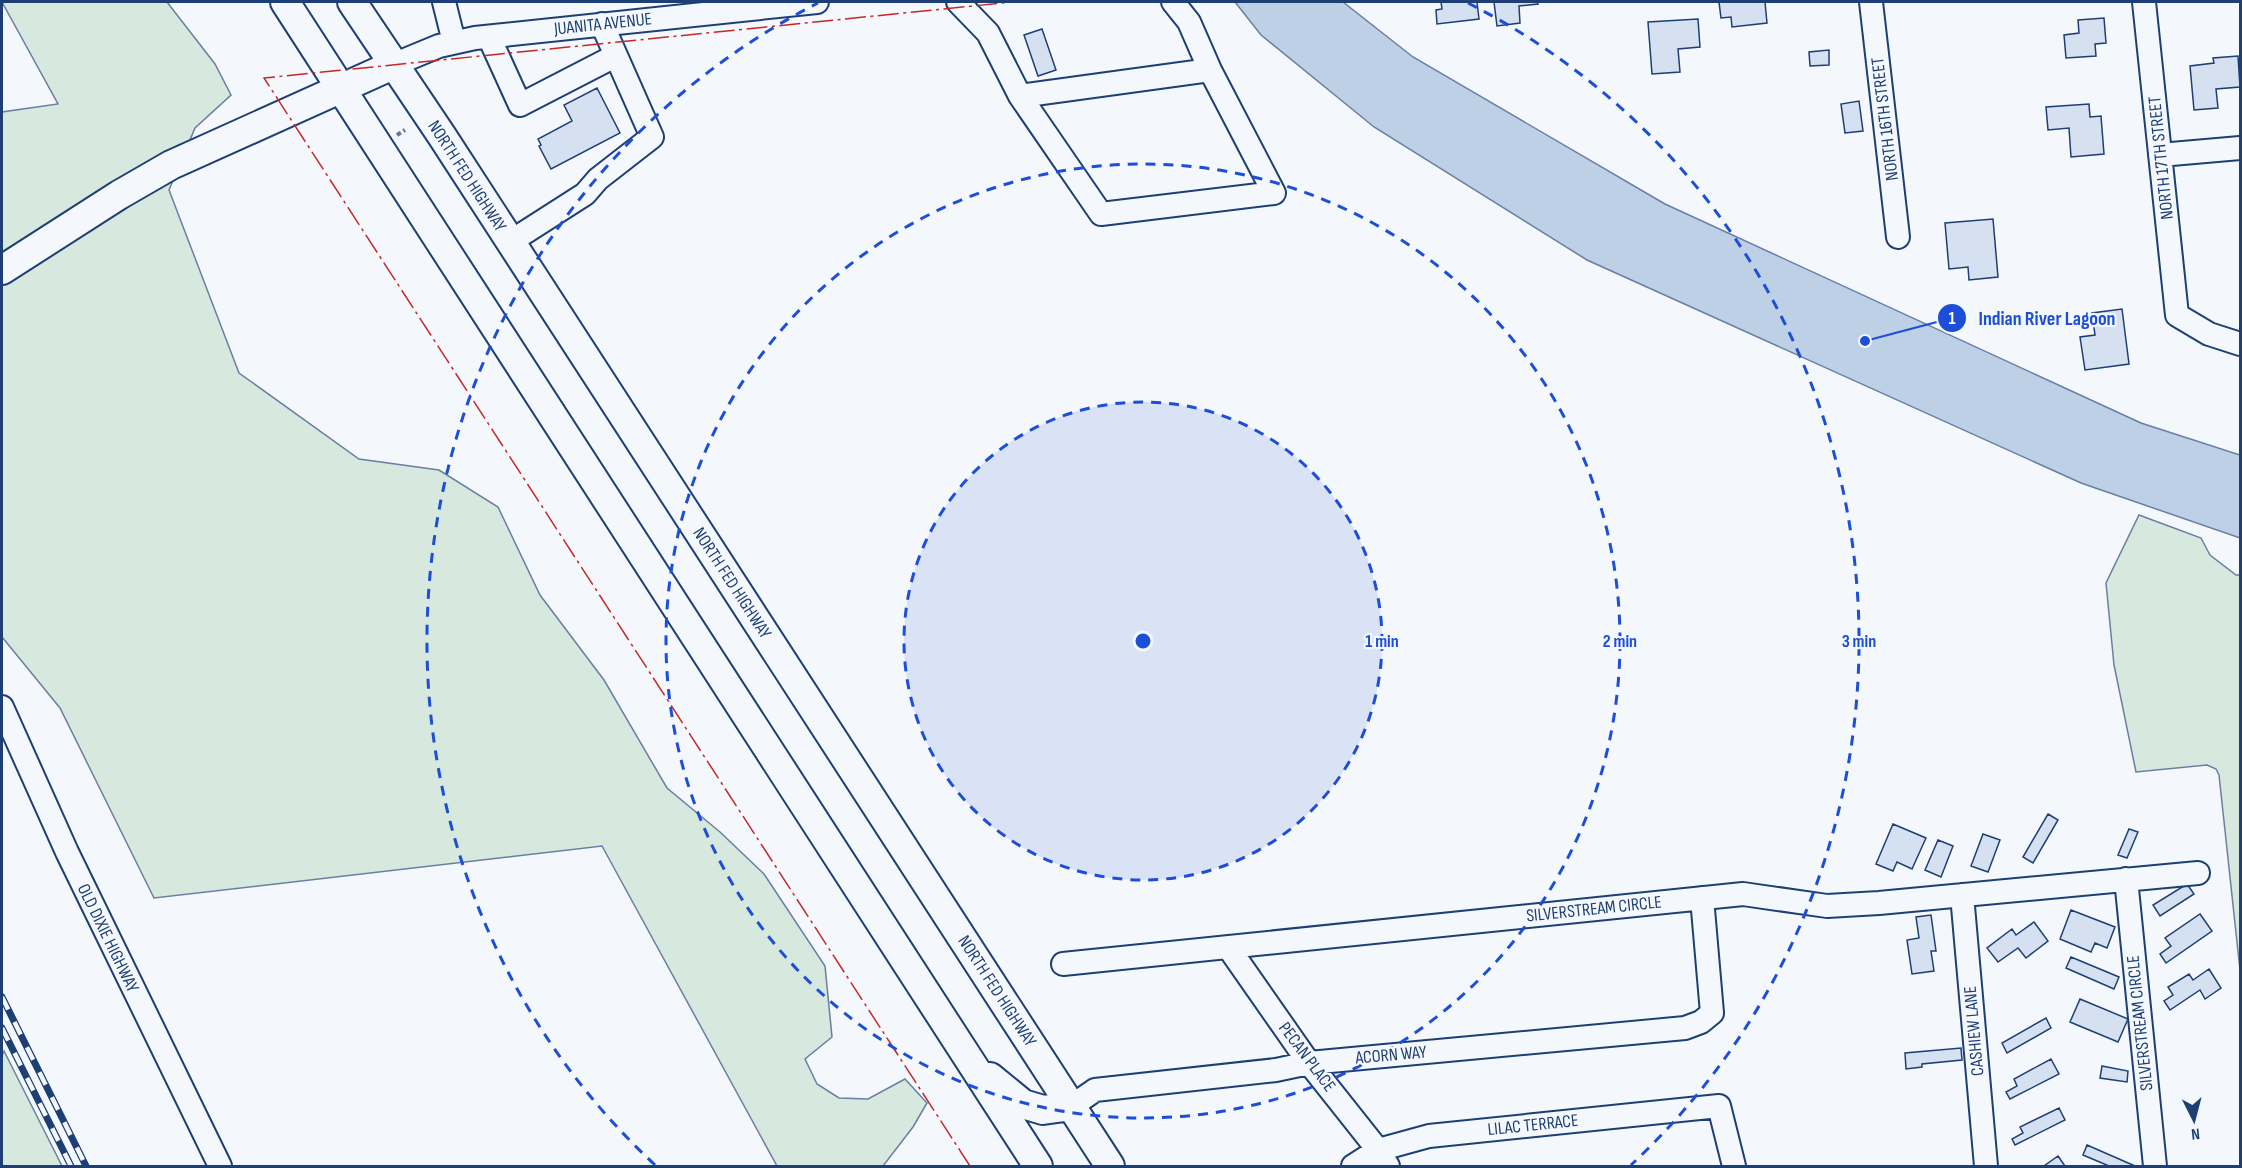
<svg xmlns="http://www.w3.org/2000/svg" width="2242" height="1168" font-family="'Sofia Sans Condensed',sans-serif">
<style>
.green{fill:#d7e8df;stroke:#687fa3;stroke-width:1.5}
.water{fill:#bed0e5;stroke:#687fa3;stroke-width:1.5}
.building{fill:#d5e0f0;stroke:#1d3f73;stroke-width:1.5}
.lines{fill:none;stroke-linecap:round;stroke-linejoin:round}
.minor-casing{stroke:#1d3f73;stroke-width:26}
.major-casing{stroke:#1d3f73;stroke-width:32}
.path{stroke:#5e769c;stroke-width:4;stroke-dasharray:4.5 3;stroke-linecap:butt}
.minor{stroke:#f4f7fb;stroke-width:22}
.major{stroke:#f4f7fb;stroke-width:28}
.rail-casing{stroke:#1d3f73;stroke-width:7}
.rail{stroke:#f4f7fb;stroke-width:4.5;stroke-dasharray:14;stroke-linecap:butt}
.power{stroke:#c62828;stroke-width:1.5;stroke-dasharray:21 4.5 3 4.5;stroke-linecap:butt}
.ring{fill:none;stroke:#1d4ed8;stroke-width:3;stroke-dasharray:10 8}
.labels{text-anchor:middle;dominant-baseline:central;stroke-width:4.5;stroke-linejoin:round;paint-order:stroke}
.street-label{font-size:18px;fill:#1d3f73;stroke:#f4f7fb}
.centre{fill:#1d4ed8;stroke:#f4f7fb;stroke-width:3}
.ring-label{font-size:18px;text-anchor:middle;font-weight:bold;fill:#1d4ed8;stroke:#f4f7fb;stroke-width:4.5;stroke-linejoin:round;paint-order:stroke}
.leader{fill:none;stroke:#1d4ed8;stroke-width:2}
.callout-dot{fill:#1d4ed8;stroke:#f4f7fb;stroke-width:2}
.mark-label{font-size:18px;text-anchor:middle;font-weight:bold;fill:#fff}
.callout-label{font-size:20px;text-anchor:middle;font-weight:bold;fill:#1d4ed8;stroke:#f4f7fb;stroke-width:4.5;stroke-linejoin:round;paint-order:stroke}
</style>
<rect width="100%" height="100%" fill="#f4f7fb"/>
<!-- green -->
<path class="green" d="M2 2H167L215 64 231 95 195 128 169 190 239 373 359 459 439 470 498 507 540 595 604 680 667 788 720 832 764 874 825 966 832 1037 805 1059 817 1084 839 1098 868 1099 905 1079 927 1103 913 1127 883 1166H777L602 846 154 898 60 708 2 637V112L58 104Z
M2139 515 2201 538 2210 555 2236 575H2240V970L2219 775 2216 769 2207 765 2136 772 2114 665 2106 583Z
M4 1051 62 1166H2V1056Z"/>
<!-- water -->
<path class="water" d="M1235 2H1343L1413 57 1665 204 2141 423 2240 455V538L2081 483 1587 260 1374 127 1261 35Z"/>
<!-- building -->
<path class="building" d="M1441 2H1477L1479 19 1437 24 1436 10 1442 9Z
M1494 2H1537L1538 4 1519 6 1520 23 1497 26Z
M1719 2H1765L1767 23 1732 27 1731 17 1721 18Z
M2104 18 2106 43 2095 44 2096 56 2066 58 2064 35 2079 33 2078 20Z
M1698 19 1700 47 1678 49 1680 72 1652 74 1648 22Z
M1042 29 1056 70 1038 76 1024 35Z
M1829 50V65L1810 66 1809 52Z
M2238 56 2240 87 2216 89 2218 108 2194 110 2190 66 2214 63 2213 58Z
M597 88 620 133 551 169 539 146 541 145 538 139 572 121 564 105Z
M1859 101 1863 131 1845 133 1841 104Z
M2089 104 2090 117 2101 116 2104 154 2071 157 2069 128 2048 130 2046 107Z
M1993 219 1998 277 1969 280 1968 267 1949 269 1945 223Z
M2122 309 2129 364 2085 370 2080 337 2095 335 2092 313Z
M2048 814 2058 820 2033 863 2023 857Z
M1893 824 1926 838 1912 869 1897 862 1893 871 1876 864Z
M2129 829 2138 832 2127 858 2118 855Z
M1983 834 2000 840 1988 872 1971 866Z
M1938 840 1953 846 1941 877 1925 870Z
M2187 884 2194 894 2160 916 2153 905Z
M2071 910 2115 927 2107 948 2095 943 2091 952 2060 939Z
M2200 914 2212 931 2166 963 2160 954 2171 946 2165 938Z
M1931 915 1936 951H1931L1934 971 1912 974 1907 940 1919 938 1916 917Z
M2034 922 2048 941 2026 958 2018 948 1998 962 1987 948 2012 929 2016 935Z
M2071 957 2119 977 2114 989 2066 968Z
M2209 969 2221 988 2205 999 2200 990 2170 1010 2164 1001 2173 995 2168 987 2189 974 2193 980Z
M2080 999 2128 1019 2118 1042 2070 1022Z
M2046 1018 2051 1028 2007 1053 2002 1043Z
M1961 1048 1962 1060 1922 1064V1067L1906 1069 1905 1053Z
M2051 1059 2059 1074 2010 1099 2006 1092 2017 1086 2014 1079Z
M2102 1066 2128 1071 2127 1082 2100 1078Z
M2059 1108 2065 1120 2015 1145 2012 1139 2023 1133 2020 1127Z
M2087 1145 2135 1166H2109L2083 1155Z
M2058 1156 2065 1166H2044Z"/>
<g class="lines">
<!-- minor casing -->
<g class="minor-casing">
<path id="minor" d="M444 2 454 42
M958 2 988 33 1020 96 1101 214 1274 193 1210 70 1189 22 1173 2
M1871 2 1898 237
M2144 2 2177 315 2209 334 2240 344
M489 37 520 105 615 56
M393 65 439 46 475 38 817 2
M1020 96 1210 70
M2160 155 2240 148
M510 242 585 194 598 179 652 137 602 24
M2 707 67 852 220 1166
M2126 879 2155 1166
M1962 895 1986 1166
M1228 947 1309 1063 1378 1150 1388 1166
M1063 964 1743 894 1827 906 1879 903 2198 873
M1072 1106 1095 1090 1276 1070 1309 1063 1685 1028 1701 1022 1712 1013 1702 898
M1353 1166 1378 1150 1429 1136 1719 1106 1734 1166"/>
</g>
<!-- major casing -->
<g class="major-casing">
<path id="major" d="M285 2 1038 1166
M352 2 442 136 1110 1166
M2 270 119 195 171 165 393 65
M990 1077 1023 1104 1043 1110 1072 1106"/>
</g>
<!-- path -->
<path class="path" d="M397 135 405 130"/>
<!-- minor -->
<use href="#minor" class="minor"/>
<!-- major -->
<use href="#major" class="major"/>
<!-- rail casing -->
<g class="rail-casing">
<path id="rail" d="M2 997 86 1166
M2 1028 71 1166"/>
</g>
<!-- rail -->
<use href="#rail" class="rail"/>
<!-- power -->
<path class="power" d="M970 1166 264 78 1012 2"/>
</g>
<!-- distance rings -->
<circle cx="1143" cy="641" r="239" fill="#1d4ed8" fill-opacity=".12"/>
<g class="ring">
<circle cx="1143" cy="641" r="239"/>
<circle cx="1143" cy="641" r="477"/>
<path d="M655 1165A716 716 0 0 1 818 3M1468 3A716 716 0 0 1 1631 1165"/>
</g>
<g class="labels">
<!-- street labels -->
<g class="street-label">
<text transform="translate(603 24) rotate(-6)">JUANITA AVENUE</text>
<text transform="translate(1885 119) rotate(-97)">NORTH 16TH STREET</text>
<text transform="translate(2161 158) rotate(-96)">NORTH 17TH STREET</text>
<text transform="translate(467 176) rotate(57)">NORTH FED HIGHWAY</text>
<text transform="translate(732 583) rotate(57)">NORTH FED HIGHWAY</text>
<text transform="translate(1594 909) rotate(-6)">SILVERSTREAM CIRCLE</text>
<text transform="translate(108 938) rotate(64)">OLD DIXIE HIGHWAY</text>
<text transform="translate(997 991) rotate(57)">NORTH FED HIGHWAY</text>
<text transform="translate(2140 1023) rotate(-96)">SILVERSTREAM CIRCLE</text>
<text transform="translate(1974 1031) rotate(-95)">CASHIEW LANE</text>
<text transform="translate(1391 1055) rotate(-5)">ACORN WAY</text>
<text transform="translate(1307 1057) rotate(53)">PECAN PLACE</text>
<text transform="translate(1533 1125) rotate(-6)">LILAC TERRACE</text>
</g>
</g>
<circle cx="1143" cy="641" r="9" class="centre"/>
<g class="ring-label">
<text x="1382" y="647">1 min</text>
<text x="1620" y="647">2 min</text>
<text x="1859" y="647">3 min</text>
</g>
<!-- callouts -->
<path class="leader" d="M1865 341L1952 318"/>
<g class="callout-dot">
<circle cx="1865" cy="341" r="6"/>
<circle cx="1952" cy="318" r="15"/>
</g>
<g class="mark-label">
<text x="1952" y="324">1</text>
</g>
<g class="callout-label">
<text x="2047" y="325">Indian River Lagoon</text>
</g>
<!-- border -->
<rect width="2242" height="1168" fill="none" stroke="#1d3f73" stroke-width="6"/>
<!-- north arrow -->
<g transform="translate(2194 1120) rotate(174)" stroke="#f4f7fb" stroke-width="4.5" paint-order="stroke">
<path d="M0-4.5L10 22L0 15L-10 22Z" fill="#1d3f73"/>
<text y="-9" font-size="16" font-weight="bold" text-anchor="middle" fill="#1d3f73">N</text>
</g>
</svg>
